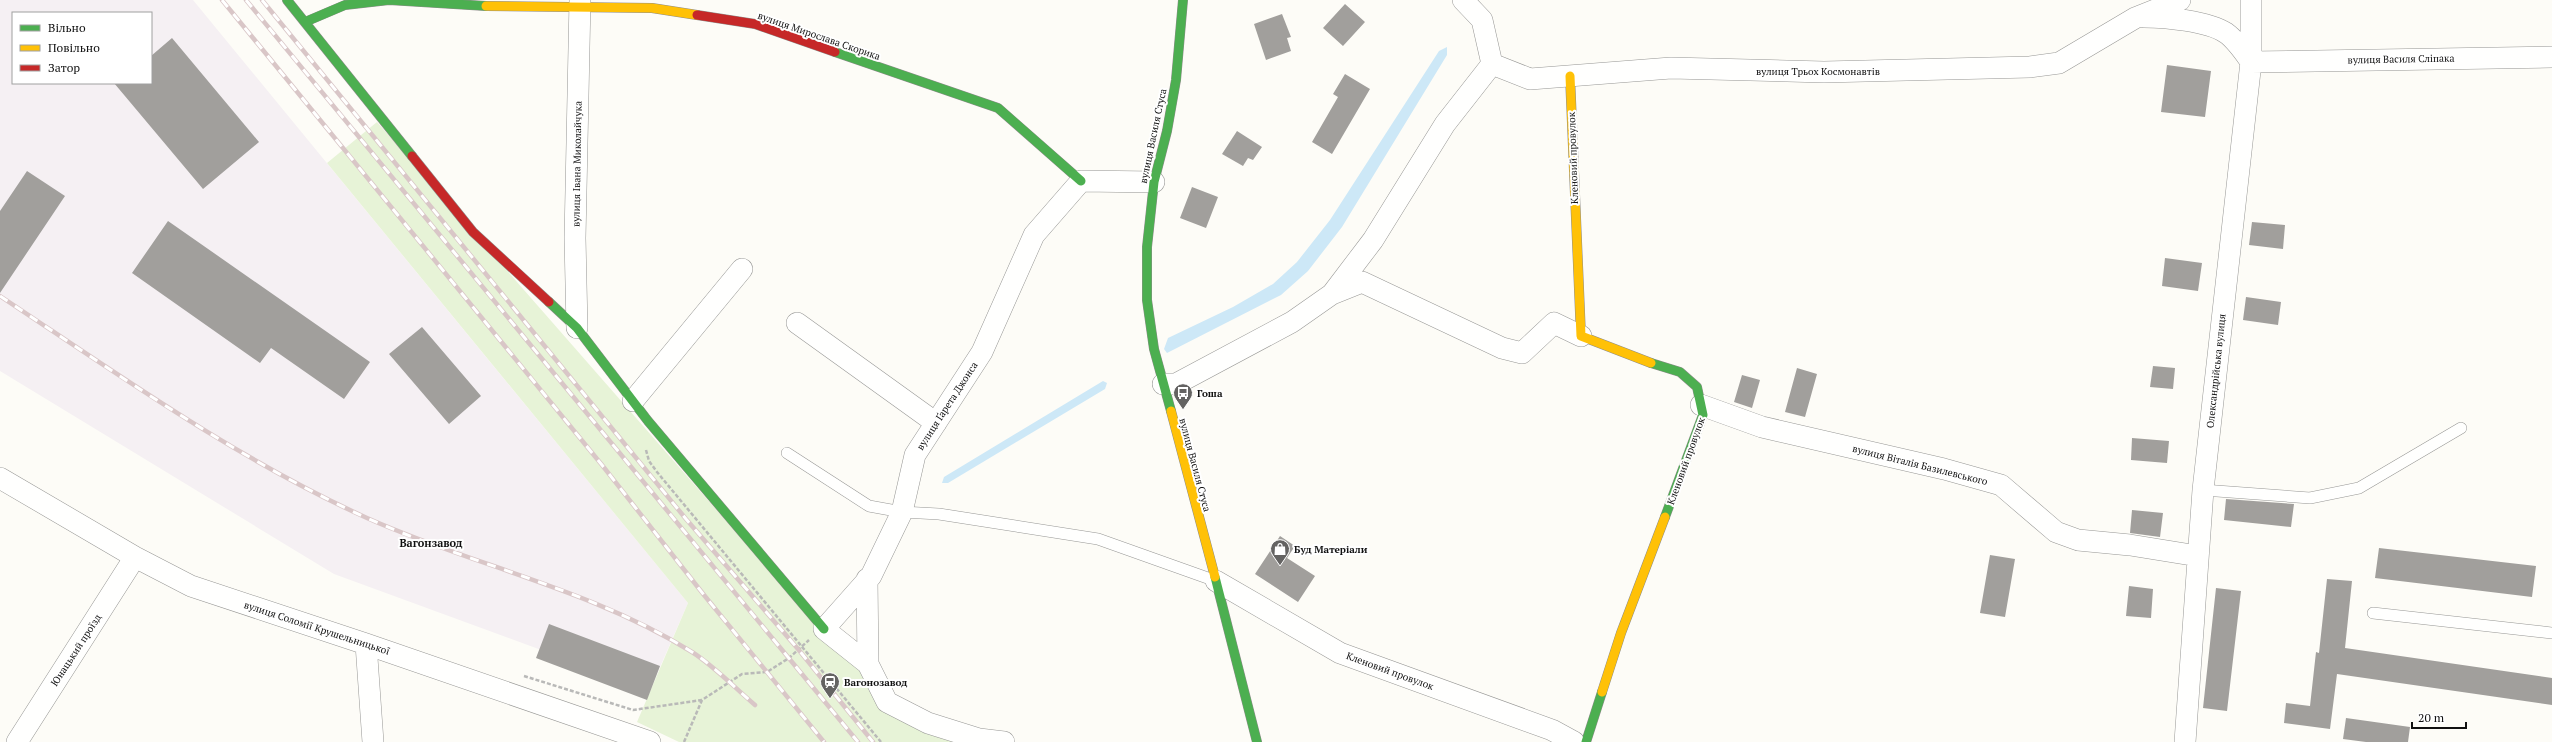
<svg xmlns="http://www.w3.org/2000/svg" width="2552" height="742" font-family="'PT Serif',serif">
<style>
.industrial{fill:#f5f0f3;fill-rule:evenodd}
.green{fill:#e7f3d7}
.water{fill:#cde8f7}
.building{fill:#a19f9c}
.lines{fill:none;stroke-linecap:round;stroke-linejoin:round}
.lane-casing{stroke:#979795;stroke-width:12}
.street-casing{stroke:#979795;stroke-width:22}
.fast-casing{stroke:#8e8d8b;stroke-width:10}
.slow-casing{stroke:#8e8d8b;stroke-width:10}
.jam-casing{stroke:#8e8d8b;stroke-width:10}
.path{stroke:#b9b9b8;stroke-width:2.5;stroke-dasharray:4 2;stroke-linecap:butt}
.lane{stroke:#fffffe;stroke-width:11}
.street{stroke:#fffffe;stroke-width:21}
.fast{stroke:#4caf50;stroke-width:9}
.slow{stroke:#ffc107;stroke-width:9}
.jam{stroke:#c62828;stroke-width:9}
.rail-casing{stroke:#d9c6c7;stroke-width:4.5}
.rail{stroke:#fff;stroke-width:3;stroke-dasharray:9;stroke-linecap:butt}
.labels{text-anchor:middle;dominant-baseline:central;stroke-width:4;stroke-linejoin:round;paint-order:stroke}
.street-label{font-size:10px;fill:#111;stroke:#fff}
.poi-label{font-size:10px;font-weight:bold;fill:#111;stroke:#fff;text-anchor:start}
.neighbourhood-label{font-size:11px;font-weight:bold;fill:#111;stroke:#fff}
</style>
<rect width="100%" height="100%" fill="#fdfcf7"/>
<!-- industrial -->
<path class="industrial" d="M0 0H193L688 603 650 690 334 574 0 371ZM13 13H151V83H13Z"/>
<!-- green -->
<path class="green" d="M377 122 848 660 865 671 884 709 969 742H679L637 722 688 603 327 163Z"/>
<!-- water -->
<path class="water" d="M1447 47V55L1342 227 1308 271 1281 295 1167 353 1164 349 1168 338 1233 307 1273 284 1297 262 1330 220 1439 51Z
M1103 381 1107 383 1105 389 948 483H942L944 477Z"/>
<!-- building -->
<path class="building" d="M1345 4 1365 22 1343 46 1323 28Z
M1282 14 1291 37 1287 38 1291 51 1266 60 1254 24Z
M172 38 259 142 203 189 114 83H151V56Z
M2167 65 2211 71 2205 117 2161 112Z
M1345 74 1370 89 1332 154 1312 142 1338 97 1333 94Z
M1237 131 1262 147 1253 160 1248 158 1243 166 1222 154Z
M27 171 65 196 0 293V211Z
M1192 187 1218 197 1206 228 1180 218Z
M168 221 370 362 344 399 271 348 260 363 132 273Z
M2252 222 2285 225 2283 249 2249 245Z
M2165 258 2202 263 2198 291 2162 286Z
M2246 297 2281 302 2278 325 2243 320Z
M422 327 481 396 449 424 389 354Z
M2153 366 2175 368 2173 389 2150 387Z
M1797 368 1817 374 1805 417 1785 412Z
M1742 375 1760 380 1752 408 1734 402Z
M2132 438 2169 441 2167 463 2131 460Z
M2226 499 2294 504 2291 527 2224 520Z
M2132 510 2163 513 2160 537 2130 533Z
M1280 536 1295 546 1287 558 1315 576 1298 602 1255 574Z
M2379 548 2536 566 2532 597 2375 578Z
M1990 555 2015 559 2005 617 1980 613Z
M2327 579 2352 581 2345 648 2552 678V705L2337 674 2330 729 2284 723 2286 703 2310 706 2316 652 2319 653Z
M2129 586 2153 589 2151 618 2126 616Z
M2216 588 2241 591 2227 711 2203 708Z
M549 624 660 666 647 700 536 658Z
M2346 718 2410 727 2408 742H2366L2343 739Z"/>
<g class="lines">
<!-- lane casing -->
<g class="lane-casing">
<path id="lane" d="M787 453 869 506 902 512 939 514 1098 539 1216 581
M2203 490 2310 498 2359 488 2461 428
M2373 613 2552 633"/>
</g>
<!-- street casing -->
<g class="street-casing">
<path id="street" d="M1463 0 1482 20 1492 64
M2144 17C2165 17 2208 21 2226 33 2236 40 2244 52 2251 62L2552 57
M1492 64 1530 79 1671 68 1824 72 2030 67 2059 63 2135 18 2180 0
M1332 294 1362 282 1502 348 1522 353 1554 323 1581 336
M797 323 936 423
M577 328 575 238 580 0
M1163 384H1176L1292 322 1332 294 1373 240 1445 124 1492 64
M633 401 742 269
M1701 405 1762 427 1944 469 2001 485 2056 532 2078 540 2130 545 2198 556
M0 478 135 557 191 586 366 644 650 742
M867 579 868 664
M1216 581 1340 653 1552 730 1574 742
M366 644 373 742
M17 742 135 557
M1004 742 979 739 928 723 887 702 868 664 824 629 871 576 902 512 915 455 982 352 1034 235 1081 181 1154 182
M2185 742 2203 490 2251 62V0"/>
</g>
<!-- fast casing -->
<g class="fast-casing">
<path id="fast" d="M287 0 412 156
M305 22 345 5 389 0 486 6
M835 52 998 108 1081 181
M549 302 577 328 648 421 824 629
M1651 363 1680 372 1697 387 1703 415 1665 517
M1171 411 1154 349 1147 300V247L1154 182 1167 131 1176 80 1183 0
M1215 577 1257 742
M1586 742 1602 692"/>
</g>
<!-- slow casing -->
<g class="slow-casing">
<path id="slow" d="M486 6 652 8 697 15
M1570 76 1581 336 1651 363
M1171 411 1215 577
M1602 692 1621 633 1665 517"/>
</g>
<!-- jam casing -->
<g class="jam-casing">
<path id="jam" d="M697 15 755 24 835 52
M412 156 473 232 549 302"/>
</g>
<!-- path -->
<path class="path" d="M646 450 649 461 657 472 881 742
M524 676 633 710 702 700
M684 742 702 700 742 674 767 672 789 658 809 640"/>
<!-- lane -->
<use href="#lane" class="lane"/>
<!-- street -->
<use href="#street" class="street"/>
<!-- fast -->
<use href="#fast" class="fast"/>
<!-- slow -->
<use href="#slow" class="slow"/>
<!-- jam -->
<use href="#jam" class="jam"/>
<!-- rail casing -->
<g class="rail-casing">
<path id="rail" d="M222 0 602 465 704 595 824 742
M246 0 858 742
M262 0 686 519 798 649 873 742
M0 296C119 375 237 459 367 518 474 566 591 589 692 652 714 666 735 688 755 705"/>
</g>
<!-- rail -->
<use href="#rail" class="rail"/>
</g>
<!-- icons -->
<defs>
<g id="bus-pin" transform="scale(1)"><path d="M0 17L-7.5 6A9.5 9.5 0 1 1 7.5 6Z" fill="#646362" stroke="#fff"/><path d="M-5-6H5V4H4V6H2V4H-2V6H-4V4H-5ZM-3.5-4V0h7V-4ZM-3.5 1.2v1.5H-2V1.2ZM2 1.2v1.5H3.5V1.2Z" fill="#fff"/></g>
<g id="shop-pin" transform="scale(1)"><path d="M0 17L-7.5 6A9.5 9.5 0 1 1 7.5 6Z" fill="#646362" stroke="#fff"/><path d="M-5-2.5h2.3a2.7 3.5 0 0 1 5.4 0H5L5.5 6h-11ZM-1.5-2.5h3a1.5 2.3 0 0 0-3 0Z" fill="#fff"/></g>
<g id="station-pin" transform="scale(1)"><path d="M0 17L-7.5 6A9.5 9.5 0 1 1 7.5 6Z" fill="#646362" stroke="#fff"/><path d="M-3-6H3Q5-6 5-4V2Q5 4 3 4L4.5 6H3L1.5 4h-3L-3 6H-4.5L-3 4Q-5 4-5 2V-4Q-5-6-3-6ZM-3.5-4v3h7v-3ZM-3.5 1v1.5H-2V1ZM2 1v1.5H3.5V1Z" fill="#fff"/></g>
</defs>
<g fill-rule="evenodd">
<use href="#bus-pin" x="1183" y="393"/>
<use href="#shop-pin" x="1280" y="549"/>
<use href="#station-pin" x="830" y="682"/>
</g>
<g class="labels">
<!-- street labels -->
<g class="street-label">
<text transform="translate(819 36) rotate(19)">вулиця Мирослава Скорика</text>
<text transform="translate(2401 59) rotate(-1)">вулиця Василя Сліпака</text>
<text x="1818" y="71">вулиця Трьох Космонавтів</text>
<text transform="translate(1153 136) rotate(-78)">вулиця Василя Стуса</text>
<text transform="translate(1573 158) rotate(-92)">Кленовий провулок</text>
<text transform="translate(577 164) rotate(-89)">вулиця Івана Миколайчука</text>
<text transform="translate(2216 371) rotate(-84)">Олександрійська вулиця</text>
<text transform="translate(947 406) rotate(-57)">вулиця Ґарета Джонса</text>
<text transform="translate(1686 461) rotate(-70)">Кленовий провулок</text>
<text transform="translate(1195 465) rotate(75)">вулиця Василя Стуса</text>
<text transform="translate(1920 465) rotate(14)">вулиця Віталія Базилевського</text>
<text transform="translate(317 628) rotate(18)">вулиця Соломії Крушельницької</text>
<text transform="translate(76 650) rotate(-57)">Юнацький проїзд</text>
<text transform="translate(1390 671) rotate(20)">Кленовий провулок</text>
</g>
<!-- poi labels -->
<g class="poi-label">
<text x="1197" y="393">Гоша</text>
<text x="1294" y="549">Буд Матерiали</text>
<text x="844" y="682">Вагонозавод</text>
</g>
<!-- neighbourhood labels -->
<g class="neighbourhood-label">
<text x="431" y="543">Вагонзавод</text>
</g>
</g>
<!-- legend -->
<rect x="12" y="12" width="140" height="72" fill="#ffffff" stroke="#a0a0a0"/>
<rect x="20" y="25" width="20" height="6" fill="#4caf50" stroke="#a0a0a0"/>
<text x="48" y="32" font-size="12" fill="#111111">Вільно</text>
<rect x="20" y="45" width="20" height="6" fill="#ffc107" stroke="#a0a0a0"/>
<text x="48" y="52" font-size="12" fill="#111111">Повільно</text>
<rect x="20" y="65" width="20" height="6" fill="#c62828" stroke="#a0a0a0"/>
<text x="48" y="72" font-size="12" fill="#111111">Затор</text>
<!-- scale -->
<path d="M2412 722v6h54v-6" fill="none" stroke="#111111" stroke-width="2"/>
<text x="2418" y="722" font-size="12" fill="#111111" stroke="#ffffff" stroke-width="3" paint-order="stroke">20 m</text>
</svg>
